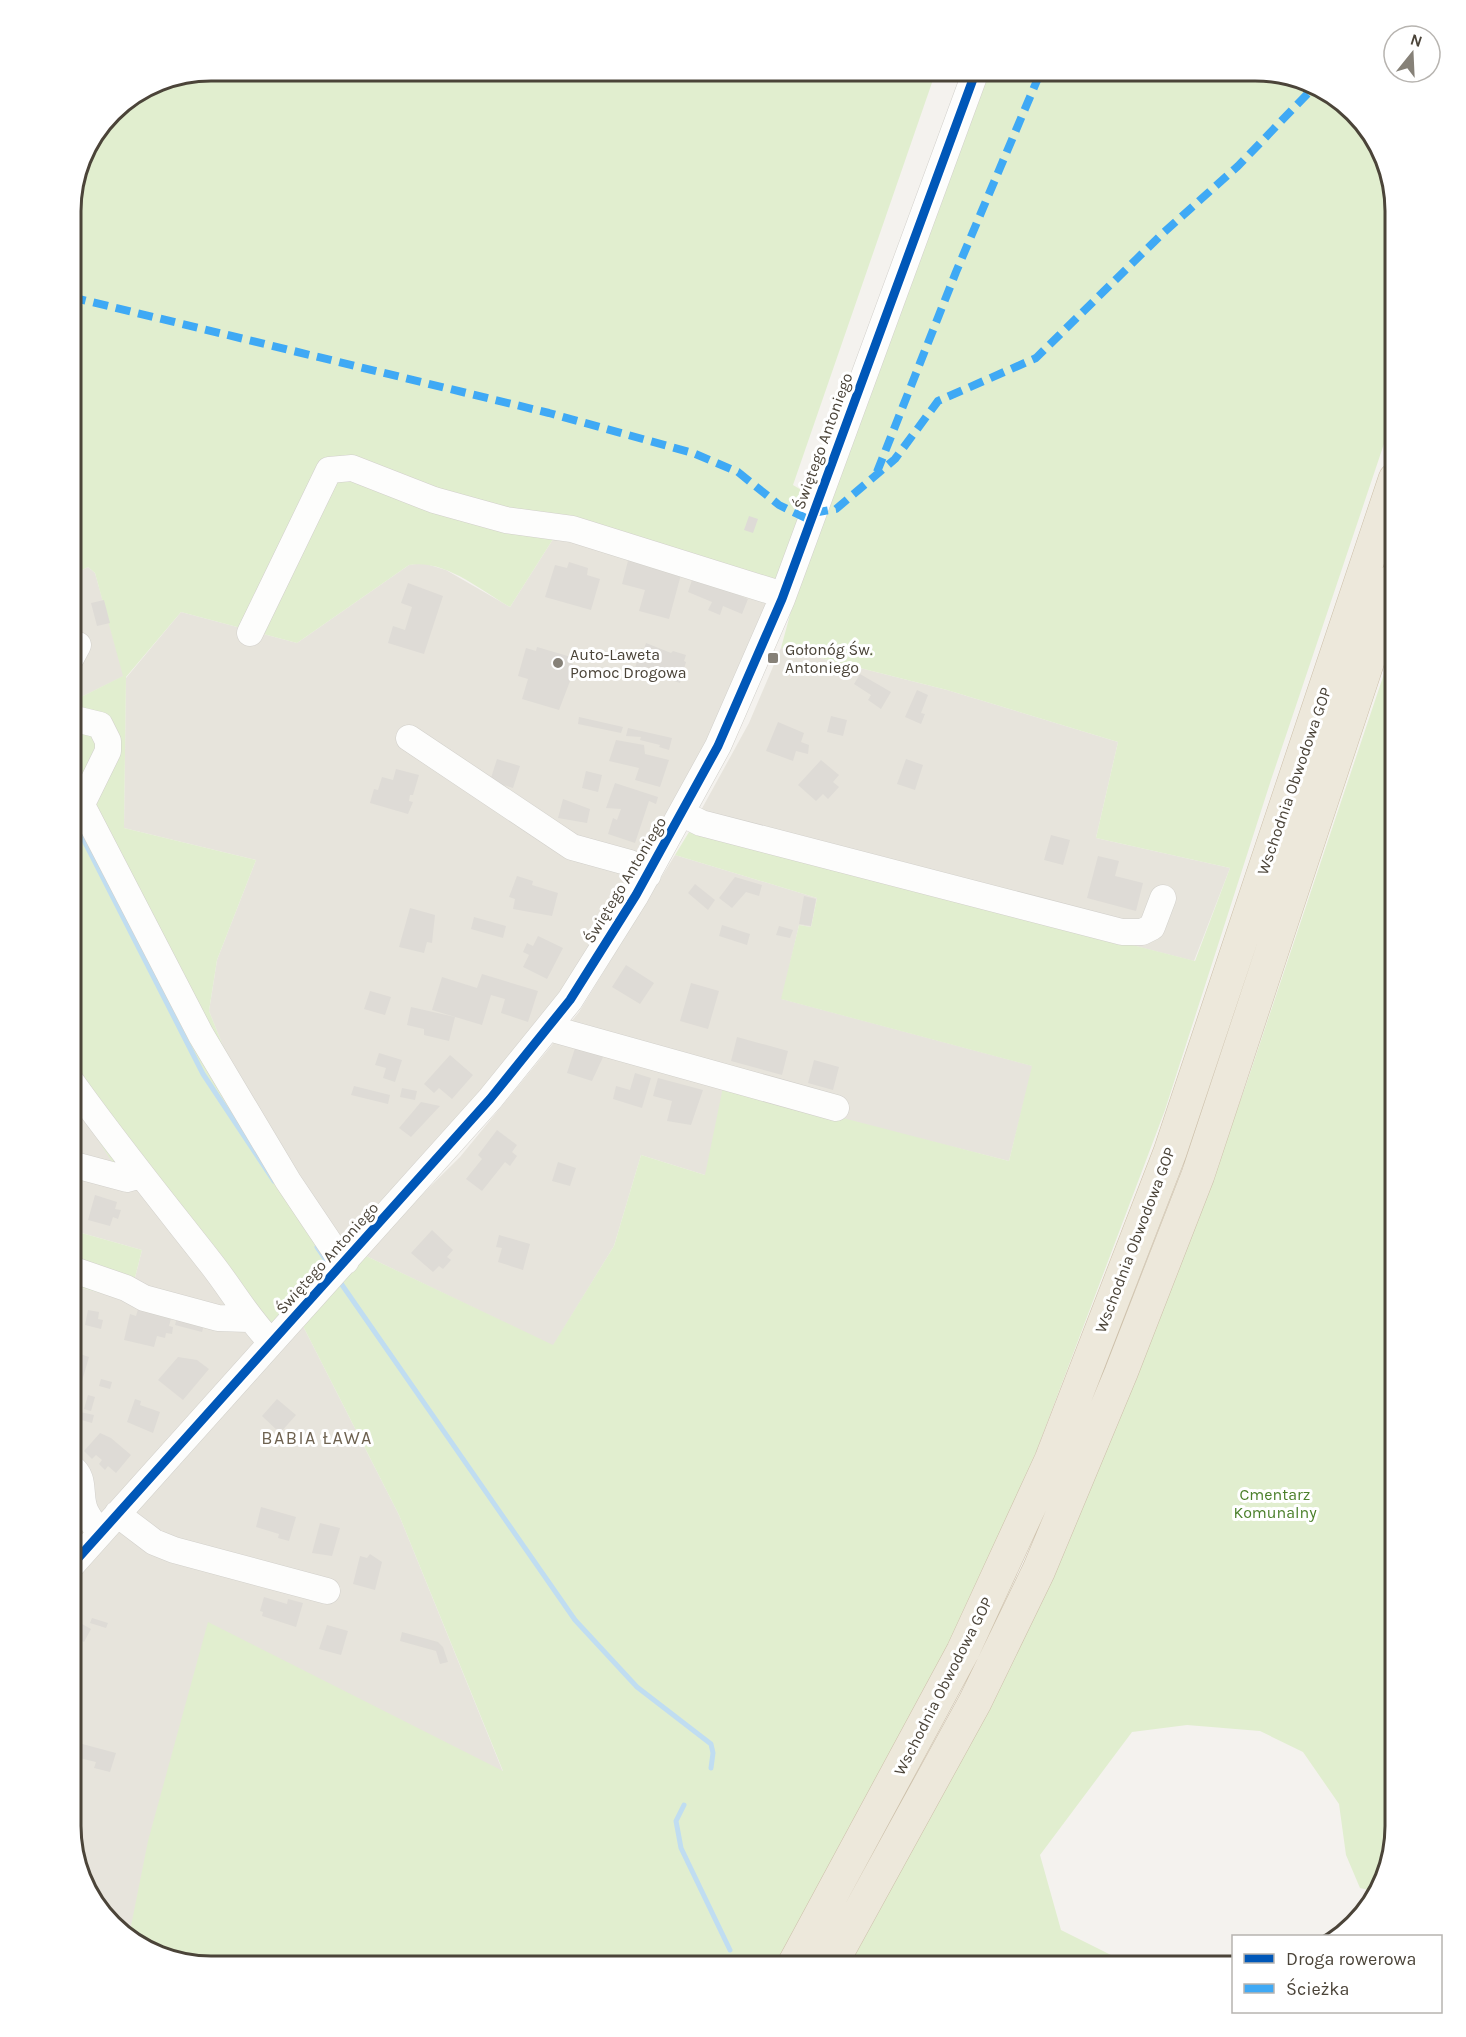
<svg xmlns="http://www.w3.org/2000/svg" width="1466" height="2037" font-family="Karla,sans-serif">
<style>
.residential{fill:#e7e4dc}
.green{fill:#e1eecf}
.lines{fill:none;stroke-linecap:round;stroke-linejoin:round}
.stream{stroke:#c0ddf1;stroke-width:5}
.building{fill:#dedbd6}
.minor-casing{stroke:#d2d0cb;stroke-width:27}
.highway-casing{stroke:#ccbfa9;stroke-width:34}
.minor{stroke:#fdfdfc;stroke-width:26}
.highway{stroke:#ede8db;stroke-width:33}
.quiet{stroke:#3fa9f5;stroke-width:8;stroke-dasharray:15 8;stroke-linecap:butt}
.cycleway-casing{stroke:#fff;stroke-width:13}
.cycleway{stroke:#0057b8;stroke-width:9}
.poi-dot{fill:#868178;stroke:#fff;stroke-width:2}
.labels{text-anchor:middle;dominant-baseline:central;stroke-width:6;stroke-linejoin:round;paint-order:stroke}
.street-label{font-size:16px;fill:#4b4439;stroke:#fff}
.poi-label{font-size:16px;fill:#4b4439;stroke:#fff;text-anchor:start}
.park-label{font-size:16px;fill:#4a7f2a;stroke:#fff}
.neighbourhood-label{font-size:18px;letter-spacing:1.5px;fill:#6e6250;stroke:#fff}
.rim{fill:none;stroke:#4b4439;stroke-width:3}
</style>
<rect width="100%" height="100%" fill="#f4f2ee"/>
<!-- residential -->
<path class="residential" d="M555 536 774 595 722 711 645 856 557 1003 343 1247 296 1175 223 1046 209 1011 217 960 256 860 124 828 126 678 181 612 297 643 409 565 423 563 446 570 510 607Z
M88 567 95 573 124 676 71 702V576Z
M781 648 947 690 1118 742 1096 838 1230 868 1194 961 689 832 749 723Z
M675 855 817 898 811 927 799 925 782 999 1033 1066 1009 1161 790 1106 705 1175 641 1155 614 1246 553 1346 362 1254 460 1157 579 1012Z
M71 1098 137 1189 261 1338 88 1534 71 1532V1285L129 1301 142 1250 71 1230Z
M303 1326 399 1515 503 1772 140 1890 129 1936 90 1896 71 1826V1584Z"/>
<!-- green -->
<path class="green" d="M211 71H936L793 485 808 494 774 595 555 536 510 607C480 590 445 559 409 565L297 643 181 612 126 677 124 828 256 860 217 960 209 1011 223 1046 296 1175 343 1247 261 1338 241 1320 138 1188 118 1171 71 1098V702L123 676 95 573 88 567 71 576V202L85 149 118 106 158 81Z
M984 71H1263L1325 90 1376 141 1395 211V411L1271 780 1165 1110 1018 1500 936 1674 858 1811 776 1966H203L141 1947 129 1936 148 1841 208 1622 503 1771 399 1515 303 1326 362 1254 553 1345 614 1246 641 1155 705 1175 723 1087 1009 1161 1032 1066 781 999 799 925 811 927 817 898 675 855 689 832 1195 961 1230 868 1096 838 1118 742 947 690 781 648 801 574Z
M1395 641V1826L1378 1892 1360 1888 1346 1855 1339 1804 1303 1752 1260 1731 1187 1725 1132 1732 1040 1855 1061 1930 1133 1966H849L882 1906 1197 1219 1246 1085Z
M71 1230 142 1250 129 1301 71 1285Z"/>
<g class="lines">
<!-- stream -->
<path class="stream" d="M71 815 203 1074 274 1181
M317 1247 326 1260
M340 1282 575 1620 637 1687 711 1744 713 1753 711 1768
M684 1805 676 1821 681 1848 730 1950"/>
</g>
<!-- building -->
<path class="building" d="M749 516 758 519 753 533 744 530Z
M629 557 682 571 669 619 639 611 645 590 622 584Z
M569 562 588 568 587 575 600 579 591 610 545 597 555 565 567 568Z
M693 577 748 599 742 614 723 606 720 615 708 610 712 602 688 592Z
M408 583 443 596 424 654 388 643 393 626 405 630 412 607 401 603Z
M104 600 110 623 97 626 91 603Z
M646 643 671 653 673 651 686 655 684 661 686 662 680 683 635 668 641 648 644 649Z
M537 647 571 657 569 663 573 664 569 675 572 676 559 710 522 699 528 679 518 676 526 648 536 651Z
M860 674 891 692 881 709 868 700 871 695 854 684Z
M917 690 928 695 921 713 925 714 921 724 905 717Z
M831 716 847 720 843 736 827 732Z
M579 717 623 727 621 733 578 724Z
M778 722 804 733 801 742 809 745 808 754 796 751 793 761 766 751Z
M628 728 672 738 669 750 659 747 660 745 640 740 641 737 626 736Z
M616 740 644 745 645 754 669 760 660 787 635 780 639 768 609 761Z
M497 759 520 766 513 788 490 781Z
M906 759 923 765 915 790 897 784Z
M821 760 839 775 833 782 839 787 828 799 823 794 816 801 798 785Z
M396 769 419 775 413 795H410L409 801 413 802 408 814 370 803 374 789 378 790 382 777 393 780Z
M586 771 602 775 598 792 582 788Z
M615 783 658 797 656 804 649 801 635 843 608 834 613 818 617 820 621 809 606 808Z
M563 799 590 809 587 823 558 818Z
M1051 835 1070 840 1063 865 1044 860Z
M1098 856 1119 861 1115 876 1143 883 1136 911 1087 898Z
M517 876 533 881 532 885 558 893 552 916 513 909 515 899 509 897Z
M735 877 762 885 759 896 746 892 732 908 719 898Z
M695 884 715 900 708 910 688 893Z
M804 896 816 899 811 926 799 924Z
M410 908 435 915 432 943 427 942 424 953 399 947Z
M474 917 506 926 503 938 471 929Z
M722 925 750 934 747 945 719 936Z
M779 926 793 930 790 938 776 935Z
M538 936 563 948 547 979 523 967 529 955 523 952 527 943 533 946Z
M626 965 654 983 640 1004 612 987Z
M482 974 538 991 528 1022 501 1013 505 999 491 995 482 1025 432 1010 442 977 477 988Z
M691 983 719 991 708 1029 680 1021Z
M370 991 391 997 385 1015 364 1009Z
M411 1007 455 1017 449 1041 424 1035V1029L407 1025Z
M737 1037 788 1051 782 1075 731 1061Z
M576 1045 604 1055 592 1081 567 1073Z
M379 1053 402 1060 395 1082 383 1078 386 1068 375 1065Z
M450 1055 473 1075 452 1099 439 1088 434 1093 424 1084Z
M814 1060 839 1067 833 1090 808 1083Z
M635 1073 651 1078 642 1108 613 1099 616 1086 630 1090Z
M658 1078 703 1090 691 1125 667 1121 672 1101 653 1096Z
M354 1086 390 1095 388 1104 351 1095Z
M402 1088 417 1091 415 1100 400 1097Z
M421 1102 440 1106 411 1137 399 1128Z
M497 1130 517 1145 512 1152 517 1156 510 1166 505 1162 482 1191 466 1179 482 1159 478 1155Z
M558 1162 576 1168 570 1186 552 1181Z
M95 1195 117 1202 115 1209 121 1210 118 1219 113 1217 110 1226 88 1220Z
M432 1230 453 1250 447 1257 451 1260 443 1269 439 1266 433 1272 411 1253Z
M499 1235 530 1244 523 1270 498 1262 502 1248 496 1247Z
M139 1306 172 1315 169 1326 173 1327 172 1334 166 1333 165 1338 157 1336 154 1347 124 1340 130 1314 136 1316Z
M88 1310 99 1312 98 1319 103 1320 101 1329 85 1325Z
M178 1314 205 1321 202 1332 175 1325Z
M71 1351 89 1357 82 1381 71 1378Z
M178 1357 197 1360 209 1369 183 1400 158 1380Z
M101 1379 112 1382 110 1389 99 1386Z
M88 1395 95 1397 91 1411 84 1409Z
M135 1399 141 1401 140 1405 160 1412 153 1433 127 1422Z
M277 1399 296 1415 280 1433 262 1416Z
M71 1410 94 1415 92 1423 71 1417Z
M100 1433 111 1438 131 1455 116 1473 108 1466 105 1470 99 1464 102 1460 96 1455 92 1459 84 1451Z
M261 1507 296 1517 289 1541 278 1538 279 1534 256 1527Z
M320 1523 340 1528 332 1556 312 1553Z
M370 1554 382 1562 375 1590 353 1584 360 1556 367 1558Z
M264 1597 287 1604 288 1599 303 1603 296 1627 262 1616 263 1612 260 1611Z
M71 1618 91 1629 84 1642 71 1635Z
M92 1618 108 1623 106 1628 90 1623Z
M327 1625 348 1631 341 1655 319 1649Z
M402 1632 438 1642 443 1647 448 1662 440 1664 436 1651 400 1641Z
M71 1670 79 1672 71 1702Z
M71 1741 116 1753 110 1772 94 1768 96 1762 71 1756Z"/>
<g class="lines">
<!-- minor casing -->
<g class="minor-casing">
<path id="minor" d="M250 633 329 470 352 468 434 500 506 520 572 529 783 595
M71 658 78 645
M71 718 100 725 108 741V751L81 806
M409 738 572 847 630 863 648 875
M71 784 201 1035 288 1181 333 1248 346 1261
M683 814 701 823 1122 932H1142L1152 927 1163 898
M549 1028 836 1108
M71 1081C115 1143 163 1202 210 1262 233 1291 245 1315 271 1342
M71 1164 127 1179 141 1175
M71 1269 126 1288 144 1298 218 1318 248 1319
M71 1467C87 1478 78 1497 86 1512 90 1520 95 1526 100 1533
M117 1514 154 1542 174 1550 327 1591
M71 1566 490 1099 570 1000 636 895 718 746 782 599 976 71"/>
</g>
<!-- highway casing -->
<g class="highway-casing">
<path id="highway" d="M793 1966 963 1651 1051 1460 1170 1152 1395 479
M830 1966 975 1702 1039 1570 1121 1373 1198 1175 1395 579"/>
</g>
<!-- minor -->
<use href="#minor" class="minor"/>
<!-- highway -->
<use href="#highway" class="highway"/>
<!-- quiet -->
<path class="quiet" d="M71 297 549 413 693 453 738 472 779 505 810 520
M877 472 956 272 1041 71
M813 513 836 509 895 459 938 401 1036 358 1161 235 1238 166 1315 86"/>
<!-- cycleway casing -->
<g class="cycleway-casing">
<path id="cycleway" d="M71 1566 490 1099 570 1000 636 895 718 746 782 599 976 71"/>
</g>
<!-- cycleway -->
<use href="#cycleway" class="cycleway"/>
</g>
<!-- markers -->
<g class="poi-dot">
<rect x="767" y="652" width="12" height="12" rx="3"/>
<circle cx="558" cy="663" r="6"/>
</g>
<g class="labels">
<!-- street labels -->
<g class="street-label">
<text transform="translate(823 441) rotate(-70)">Świętego Antoniego</text>
<text transform="translate(1294 781) rotate(-71)">Wschodnia Obwodowa GOP</text>
<text transform="translate(625 880) rotate(-59)">Świętego Antoniego</text>
<text transform="translate(1135 1240) rotate(-69)">Wschodnia Obwodowa GOP</text>
<text transform="translate(327 1258) rotate(-48)">Świętego Antoniego</text>
<text transform="translate(943 1686) rotate(-63)">Wschodnia Obwodowa GOP</text>
</g>
<!-- poi labels -->
<g class="poi-label">
<text x="785" y="649">Gołonóg Św.<tspan x="785" dy="18">Antoniego</tspan></text>
<text x="570" y="654">Auto-Laweta<tspan x="570" dy="18">Pomoc Drogowa</tspan></text>
</g>
<!-- park labels -->
<g class="park-label">
<text x="1275" y="1494">Cmentarz<tspan x="1275" dy="18">Komunalny</tspan></text>
</g>
<!-- neighbourhood labels -->
<g class="neighbourhood-label">
<text x="317" y="1438">BABIA ŁAWA</text>
</g>
</g>
<!-- crop -->
<path d="M0 0H1466V2037H0ZM211 81H1255A130 130 0 0 1 1385 211V1826A130 130 0 0 1 1255 1956H211A130 130 0 0 1 81 1826V211A130 130 0 0 1 211 81Z" fill="#fff" fill-rule="evenodd"/>
<path class="rim" d="M211 81H1255A130 130 0 0 1 1385 211V1826A130 130 0 0 1 1255 1956H211A130 130 0 0 1 81 1826V211A130 130 0 0 1 211 81Z"/>
<!-- legend -->
<rect x="1232" y="1935" width="210" height="78" fill="#ffffff" stroke="#b7b4b0" stroke-width="1.5"/>
<rect x="1244" y="1954" width="30" height="9" fill="#0057b8" stroke="#b7b4b0" stroke-width="1.5"/>
<text x="1286" y="1965" font-size="18" fill="#4b4439">Droga rowerowa</text>
<rect x="1244" y="1984" width="30" height="9" fill="#3fa9f5" stroke="#b7b4b0" stroke-width="1.5"/>
<text x="1286" y="1995" font-size="18" fill="#4b4439">Ścieżka</text>
<!-- north arrow -->
<g transform="translate(1412 54) rotate(18)"><circle r="28" fill="#ffffff" stroke="#b7b4b0" stroke-width="1.5"/>
<path d="M0-4.5L10 22L0 15L-10 22Z" fill="#868178"/>
<text y="-9" font-size="16" font-weight="bold" text-anchor="middle" fill="#4b4439">N</text>
</g>
</svg>
